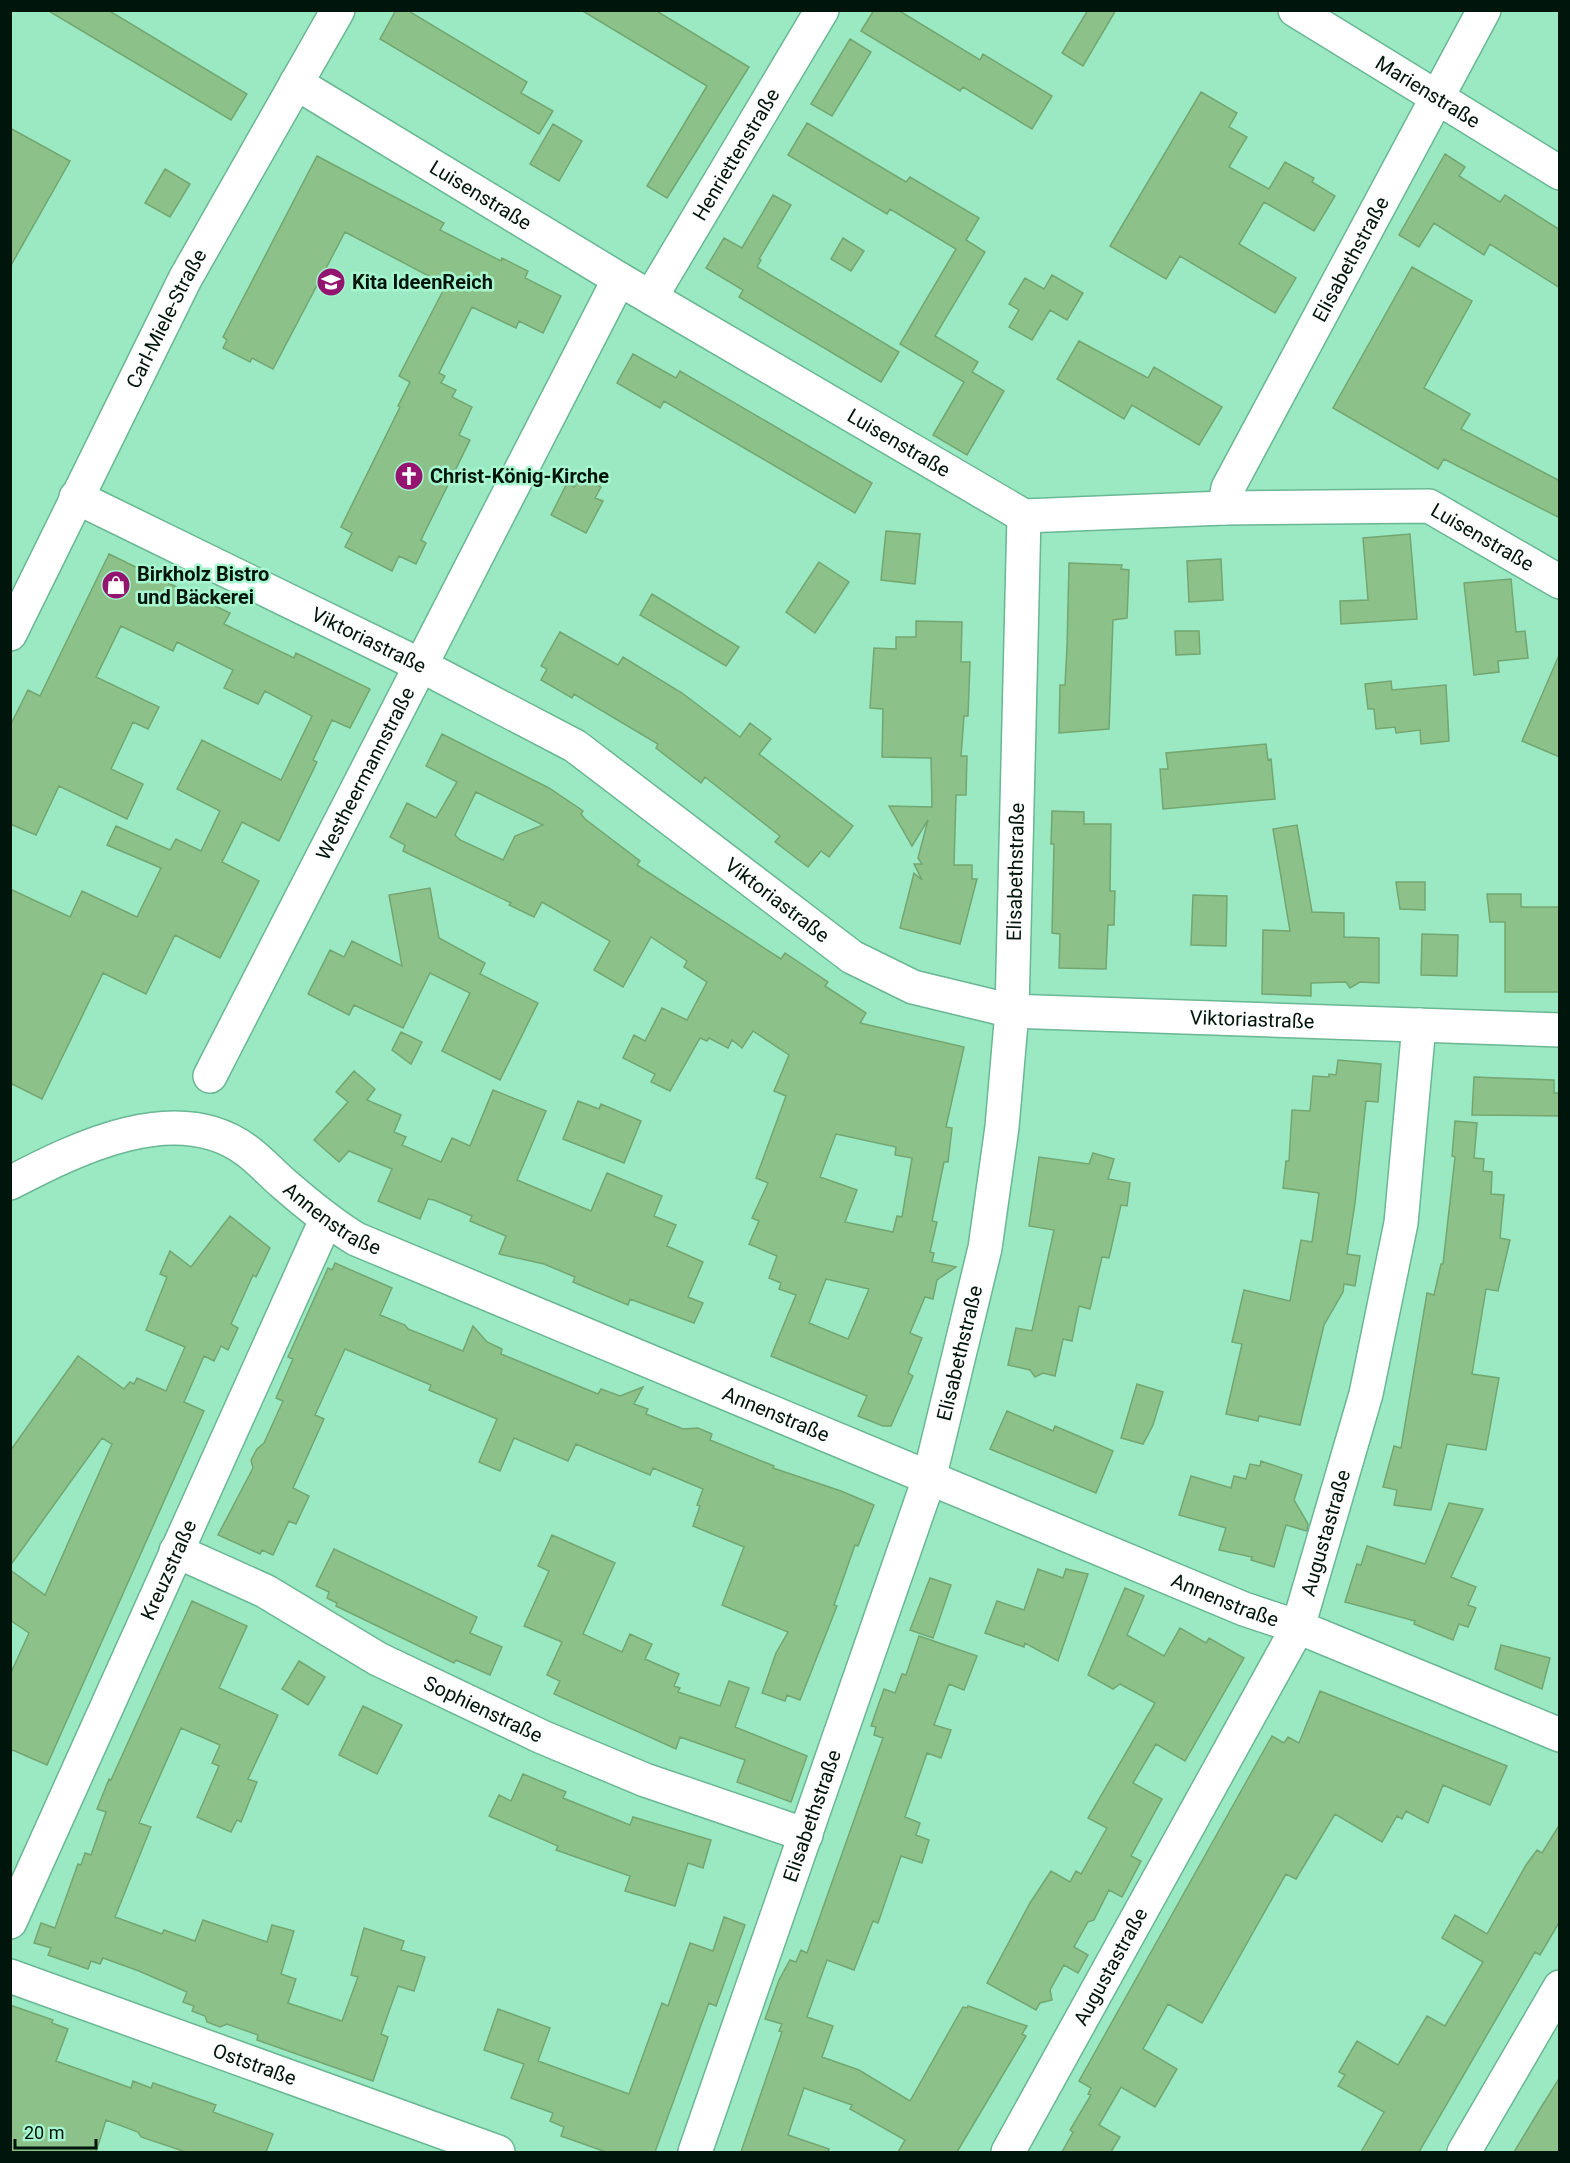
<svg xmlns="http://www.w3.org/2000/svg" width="1570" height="2163" font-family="Roboto,sans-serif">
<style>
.building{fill:#8dc18a;stroke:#73a670;stroke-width:1.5;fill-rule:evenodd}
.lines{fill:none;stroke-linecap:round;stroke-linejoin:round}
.minor-casing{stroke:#69b793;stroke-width:36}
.minor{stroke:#fff;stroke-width:33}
.labels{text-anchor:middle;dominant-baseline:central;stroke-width:5;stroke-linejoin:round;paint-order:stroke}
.street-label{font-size:20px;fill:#00150b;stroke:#a7f6d0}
.poi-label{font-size:20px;font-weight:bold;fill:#00150b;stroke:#a7f6d0;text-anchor:start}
</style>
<rect width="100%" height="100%" fill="#9ae9c3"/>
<!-- building -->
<path class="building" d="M47 10H108L247 94 231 120Z
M396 10H407L527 82 521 93 553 111 539 134 380 39Z
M581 10H655L749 67 667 198 647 186 707 86Z
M874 10H898L980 60 983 54 1052 96 1032 129 963 87 960 91 861 31Z
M1088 10H1116L1083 66 1062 53Z
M850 39 871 52 832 116 811 104Z
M1201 92 1237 113 1229 127 1247 137 1229 167 1269 189 1285 162 1314 178 1312 182 1335 196 1314 231 1264 202 1239 244 1296 278 1275 313 1180 256 1166 279 1110 246Z
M807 123 906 182 910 177 979 218 966 240 985 252 935 336 978 362 972 372 1004 391 967 455 933 435 964 382 900 344 956 249 890 209 887 214 788 155Z
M553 124 582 141 559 181 530 164Z
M10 128 70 161 10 267Z
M1445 154 1465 167 1459 176 1500 202 1505 195 1560 230V288L1490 244 1484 255 1434 223 1419 247 1399 235Z
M317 156 444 223 440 230 501 261 502 258 528 271 525 278 561 296 543 333 519 321 516 328 472 307 439 373 445 376 441 383 456 390 452 397 472 407 459 435 470 440 421 540 426 543 416 564 399 556 392 571 345 547 352 533 341 527 400 407 398 406 410 382 399 376 446 285 345 232 273 369 252 358 250 362 223 348 227 340 223 337Z
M165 169 190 184 170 217 145 203Z
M773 195 791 205 759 259 761 260 757 267 899 352 881 382 739 297 743 290 706 268 724 238 742 248Z
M843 238 864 251 851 271 831 259Z
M1412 267 1472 301 1424 388 1470 414 1461 429 1560 481V518L1444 459 1438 469 1333 408Z
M1052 275 1083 293 1067 320 1050 310 1032 340 1009 327 1019 310 1009 304 1025 278 1044 289Z
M1079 341 1148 378 1154 367 1222 407 1199 445 1132 405 1124 419 1057 379Z
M633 354 676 378 680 371 872 483 855 513 664 401 660 408 617 383Z
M580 476 601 487 595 498 603 501 586 533 551 515 567 483 574 487Z
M886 531 920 534 915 584 881 580Z
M1410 534 1417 619 1341 624 1340 601 1368 600 1363 538Z
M109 554 230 613 224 624 294 658 296 653 370 689 350 728 332 720 313 760 317 762 279 841 242 822 222 862 259 881 220 958 175 935 146 994 103 973 42 1099 10 1083V889L70 917 82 891 137 917 161 868 107 845 116 826 170 850 176 839 201 851 220 811 177 789 202 740 281 780 312 716 265 691 258 704 224 688 233 670 177 642 173 651 121 626 96 677 159 707 148 729 133 722 111 769 143 784 127 819 59 786 36 835 10 824V726L28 690 40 696Z
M1221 559 1223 600 1189 602 1187 561Z
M819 562 849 582 815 633 786 612Z
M1069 563 1122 565 1121 569 1129 570 1127 618 1113 620 1109 729 1059 733 1060 685H1065L1067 647Z
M1511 579 1516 632 1525 631 1528 658 1498 661 1499 672 1474 675 1464 583Z
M652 594 739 647 726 666 640 615Z
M916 621 962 622 961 662H970L968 716H964L961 756H967L966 795H956L954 865H972V879H977L960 944 900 928 914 873 922 880 914 864H922L918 858 928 820 912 846 889 806 932 807 931 758 882 757 883 709 870 708 874 648 896 649V637H916Z
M1175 631H1199L1200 654 1176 655Z
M560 632 618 665 623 657 682 693 740 737 750 723 771 739 759 754 853 826 829 857 821 851 808 867 775 842 780 836 705 777 701 783 656 748 658 744 574 694 572 698 541 680 547 669 541 666Z
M1560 653V757L1522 741Z
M1391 681 1392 690 1446 685 1449 741 1421 744 1420 730 1396 733 1395 727 1376 729 1374 709H1368L1365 684Z
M442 734 549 788 583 811 581 814 585 819 640 861 637 865 781 959 785 953 828 982 825 986 866 1013 860 1023 964 1047 946 1127 952 1128 948 1162H944L932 1221 937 1222 930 1252 934 1253 932 1262 956 1267 937 1280 933 1299 925 1297 910 1333 922 1338 908 1373 913 1376 891 1426H883L858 1416 867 1396 771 1356 796 1295 779 1289 781 1283 769 1278 777 1256 749 1244 759 1221 752 1218 768 1183 756 1178 786 1096 774 1091 789 1055 753 1031 742 1048 732 1040 728 1048 709 1038 707 1041 700 1038 670 1091 651 1082 655 1074 623 1058 634 1035 645 1041 662 1008 687 1020 707 982 684 967 687 961 651 937 623 987 594 970 610 941 542 902 534 917 509 905 511 903 403 851 405 845 390 837 407 803 436 818 457 782 426 766ZM476 792 543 825 515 836 503 860 460 840 455 835ZM836 1134 896 1147 895 1155 912 1158 902 1217 897 1216 893 1232 845 1222 857 1190 820 1177ZM826 1279 869 1289 848 1339 809 1323Z
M1266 744 1268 760 1271 759 1275 799 1163 809 1160 769H1168L1166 753Z
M1052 811 1084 812V824H1111L1110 891H1115L1114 925H1108L1106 969 1059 968 1060 934 1052 933 1054 844H1051Z
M1297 825 1312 912 1344 913V937L1379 938V983L1360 982 1350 988 1346 982 1311 983V996L1262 994 1263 930 1290 931 1273 829Z
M1396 882H1425V910L1400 909Z
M430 888 439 938 485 963 480 974 538 1003 500 1080 442 1051 470 993 430 973 403 1028 354 1005 349 1015 308 994 330 950 344 957 352 941 402 966 389 895Z
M1487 894H1521V907H1559L1560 992H1505V922H1490Z
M1193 895 1227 896 1226 946 1191 945Z
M1422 934 1458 935 1457 976 1421 975Z
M401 1032 422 1042 411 1064 392 1050Z
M1338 1060 1381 1064 1378 1102 1366 1101 1355 1203 1347 1254 1360 1256 1355 1286 1344 1284 1343 1292 1324 1325 1300 1425 1259 1416 1258 1421 1226 1414 1242 1344 1232 1342 1244 1290 1290 1301 1301 1240 1312 1242 1319 1193 1283 1188 1286 1161H1289L1292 1110 1310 1111 1313 1076 1329 1077V1074L1336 1075Z
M354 1071 375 1089 367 1100 401 1115 394 1132 406 1137 402 1145 441 1162 452 1138 470 1146 493 1090 546 1111 517 1180 591 1211 607 1173 662 1196 654 1216 676 1225 667 1246 703 1262 688 1297 703 1303 694 1323 630 1299 628 1305 573 1282 575 1277 544 1264 499 1254 506 1236 470 1221 472 1216 434 1200 428 1199 420 1219 378 1201 392 1169 349 1151 339 1162 314 1140 348 1102 336 1092Z
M1474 1077 1554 1080V1093H1560V1116L1472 1115Z
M578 1101 599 1109 601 1104 641 1121 624 1163 563 1139Z
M1455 1121 1477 1123 1474 1158 1484 1159 1483 1171 1492 1172 1491 1194 1504 1195 1500 1238 1510 1240 1498 1291 1486 1289 1472 1374 1499 1378 1486 1450 1447 1444 1431 1510 1394 1505 1397 1490 1383 1487 1394 1446 1401 1448 1427 1293 1434 1295 1441 1264H1443L1455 1157 1452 1156Z
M1093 1153 1114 1159 1108 1179 1130 1183 1127 1206 1121 1205 1109 1258 1102 1257 1090 1309 1079 1306 1072 1341 1063 1339 1055 1376 1043 1373 1035 1377 1030 1370 1008 1365 1016 1328 1032 1331 1054 1230 1029 1226 1039 1157 1089 1164Z
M230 1216 270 1248 256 1277 253 1275 231 1324 238 1328 228 1350 221 1346 214 1361 204 1356 184 1402 204 1411 47 1765 10 1749V1675L29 1633 10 1620V1570L45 1595 112 1444 102 1438 10 1566V1451L78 1356 124 1389 130 1382 134 1384 137 1378 166 1391 185 1347 146 1330 167 1277 160 1274 170 1251 191 1267Z
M335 1263 392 1288 380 1315 405 1325 408 1329 463 1351 473 1326 487 1342 502 1349 501 1354 598 1394 601 1389 620 1396 643 1387 634 1404 648 1409 646 1414 683 1429 698 1428 712 1434 710 1440 774 1466 773 1468 841 1491 874 1505 858 1546 855 1545 834 1605 837 1606 800 1700 787 1695 785 1701 762 1693 776 1653 788 1632 722 1605 744 1547 693 1526 700 1506 697 1505 703 1489 653 1468 650 1475 576 1444 568 1461 514 1438 500 1471 479 1462 497 1419 429 1390 431 1385 345 1349 315 1415 324 1419 293 1488 309 1496 296 1524 289 1521 273 1555 262 1550 260 1554 218 1535 253 1468 251 1460 257 1449 264 1443 283 1401 276 1398 293 1359 288 1357 328 1268 332 1270Z
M1137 1384 1163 1392 1153 1425 1143 1444 1121 1438Z
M1007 1411 1053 1431 1055 1426 1113 1451 1096 1493 990 1449Z
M1261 1461 1302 1475 1294 1500 1308 1524 1307 1531 1286 1525 1274 1567 1251 1560 1252 1557 1219 1550 1226 1528 1179 1515 1191 1476 1231 1488 1234 1476 1246 1479 1250 1464 1260 1466Z
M1449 1503 1483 1509 1451 1577 1476 1587 1468 1605 1476 1608 1468 1627 1459 1624 1453 1640 1414 1624 1415 1621 1345 1602 1357 1564 1361 1565 1367 1546 1425 1564Z
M552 1535 615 1563 583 1634 622 1652 630 1634 652 1644 645 1659 679 1674 674 1686 680 1688 678 1692 720 1706 729 1681 749 1688 735 1727 807 1756 791 1802 737 1782 745 1760 680 1737 676 1749 554 1694 560 1681 547 1675 562 1642 524 1626 549 1571 538 1566Z
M334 1549 477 1617 470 1633 502 1647 490 1675 456 1660 454 1663 336 1606 337 1603 327 1598 329 1592 316 1586Z
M1038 1569 1063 1578 1066 1569 1088 1574 1058 1661 1025 1643 1024 1647 985 1633 997 1601 1024 1610Z
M930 1578 951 1585 933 1638 910 1630Z
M1125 1588 1144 1596 1127 1635 1164 1656 1180 1628 1206 1643 1209 1638 1244 1658 1185 1761 1156 1744 1133 1783 1162 1799 1131 1856 1141 1861 1122 1897 1109 1890 1094 1920 1088 1922 1074 1947 1088 1955 1078 1973 1064 1965 1050 1990 1052 2000 1040 2003 1036 2010 987 1983 1030 1903 1051 1871 1070 1882 1076 1871 1081 1874 1107 1828 1088 1818 1155 1703 1120 1684 1113 1689 1088 1675Z
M192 1601 247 1626 219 1688 278 1715 248 1779 257 1782 241 1822 237 1820 231 1832 197 1817 219 1766 212 1763 220 1745 181 1728 139 1823 151 1827 115 1917 162 1934 164 1930 195 1941 203 1920 267 1942 272 1925 294 1931 281 1974 296 1979 288 2003 342 2021 358 1977 351 1975 364 1928 404 1941 401 1950 425 1957 414 1991 398 1986 381 2034 388 2037 373 2081 257 2040 258 2035 227 2024 220 2027 207 2022 205 2016 192 2011 194 2006 183 2002 187 1992 139 1971 103 1958 100 1964 91 1961 88 1969 48 1955 51 1948 34 1943 41 1923 55 1928 78 1864 81 1865 85 1853 91 1855 106 1812 97 1809 109 1779 111 1780Z
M919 1636 977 1656 964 1690 949 1684 934 1725 951 1730 941 1758 927 1753 905 1817 920 1823 916 1835 929 1840 922 1863 901 1856 878 1923 873 1921 854 1970 827 1960 807 2017 833 2026 822 2057 859 2070 910 2101 963 2007 967 2008 968 2006 1027 2026 1022 2034 1026 2036 957 2152H898L905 2140 850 2109 852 2105 804 2088 788 2135 829 2149 828 2152H741L782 2032 779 2031 782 2024 765 2019 779 1980 790 1960 796 1962 801 1950 807 1953 883 1738 874 1735 876 1727 871 1726 884 1689 895 1693 902 1674 906 1675Z
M1501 1645 1550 1658 1542 1689 1495 1669Z
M299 1661 325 1677 308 1705 282 1689Z
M1320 1691 1507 1766 1490 1805 1443 1785 1428 1823 1406 1811 1402 1819 1397 1816 1382 1842 1335 1814 1296 1879 1286 1874 1202 2023 1168 2004 1143 2049 1177 2069 1155 2107 1121 2087 1099 2125 1120 2137 1111 2152H1062L1073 2132 1070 2130 1091 2095 1088 2094 1091 2088 1079 2081 1236 1800 1272 1736 1284 1743 1288 1737 1299 1743Z
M363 1706 402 1725 377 1774 339 1755Z
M523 1774 566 1792 563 1798 630 1825 633 1817 711 1840 703 1868 688 1863 675 1906 625 1891 630 1876 556 1850 558 1846 489 1816 499 1795 511 1801Z
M1560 1824V1921L1540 1955 1535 1952 1419 2152H1361L1384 2112 1338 2086 1345 2075 1339 2072 1357 2041 1398 2065 1427 2016 1445 2026 1483 1962 1442 1938 1455 1915 1487 1934 1526 1865 1537 1850 1542 1853Z
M724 1917 745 1925 716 2006 709 2003 655 2152H606L561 2136 564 2127 550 2121 553 2113 511 2098 524 2064 484 2050 498 2009 550 2028 538 2061 629 2094 662 2003 668 2006 690 1943 713 1951Z
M10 2005 53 2020 52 2023 68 2029 56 2061 131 2088 133 2081 151 2088 153 2083 216 2105 213 2112 273 2134 266 2152H186L141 2137 138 2132 106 2120 96 2152H10Z
M1560 2077V2152H1514L1540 2109Z"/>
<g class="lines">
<!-- minor casing -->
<g class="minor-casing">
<g id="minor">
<path id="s1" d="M1295 10 1560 173"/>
<path id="s2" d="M296 83 619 279 1024 516 1224 508 1429 506 1560 582"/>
<path id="s3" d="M651 297 822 10"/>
<path id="s4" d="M76 497 422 666 575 746 852 957 913 987 1012 1011 1560 1030"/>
<path id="s5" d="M1224 508 1228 488 1484 10"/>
<path id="s6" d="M10 634 185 279 338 10"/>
<path id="s7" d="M210 1076 619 279"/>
<path id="s8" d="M10 1183C77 1148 176 1099 246 1150 260 1160 271 1173 284 1184 307 1204 330 1223 356 1239L1244 1609 1298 1627 1560 1735"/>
<path id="s9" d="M176 1551 265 1591 378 1659 542 1737 645 1780 806 1835"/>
<path id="s10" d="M10 1922 326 1220"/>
<path id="s11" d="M10 1976 498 2152"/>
<path id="s12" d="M695 2152 929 1479 985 1248 1002 1127 1012 1011 1024 516"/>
<path id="s13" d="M1008 2152 1298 1627 1366 1394 1401 1223 1419 1025"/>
<path d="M1464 2152 1560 1987"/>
</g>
</g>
<!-- minor -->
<use href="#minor" class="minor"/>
</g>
<!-- icons -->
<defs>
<g id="school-disc" transform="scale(1.5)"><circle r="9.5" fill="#941570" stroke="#a7f6d0"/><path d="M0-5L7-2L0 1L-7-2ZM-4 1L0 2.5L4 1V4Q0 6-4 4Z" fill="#fff"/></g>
<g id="church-disc" transform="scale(1.5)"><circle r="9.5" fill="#941570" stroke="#a7f6d0"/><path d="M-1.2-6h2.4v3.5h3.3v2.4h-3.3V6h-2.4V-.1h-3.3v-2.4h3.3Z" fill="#fff"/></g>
<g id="shop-disc" transform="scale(1.5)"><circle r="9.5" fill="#941570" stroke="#a7f6d0"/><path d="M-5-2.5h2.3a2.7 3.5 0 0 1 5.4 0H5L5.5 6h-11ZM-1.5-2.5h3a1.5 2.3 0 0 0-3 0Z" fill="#fff"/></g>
</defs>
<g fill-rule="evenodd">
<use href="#school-disc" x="331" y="282"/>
<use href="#church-disc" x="409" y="476"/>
<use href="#shop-disc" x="116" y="585"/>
</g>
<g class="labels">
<!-- street labels -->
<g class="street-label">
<text stroke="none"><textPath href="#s1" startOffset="156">Marienstraße</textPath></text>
<text stroke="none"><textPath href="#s3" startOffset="166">Henriettenstraße</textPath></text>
<text stroke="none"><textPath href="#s2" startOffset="216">Luisenstraße</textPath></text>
<text stroke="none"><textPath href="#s5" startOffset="280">Elisabethstraße</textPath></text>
<text stroke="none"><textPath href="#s6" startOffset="352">Carl-Miele-Straße</textPath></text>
<text stroke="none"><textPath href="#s2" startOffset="702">Luisenstraße</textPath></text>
<text stroke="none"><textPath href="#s2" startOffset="1314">Luisenstraße</textPath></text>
<text stroke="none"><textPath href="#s4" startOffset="326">Viktoriastraße</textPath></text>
<text stroke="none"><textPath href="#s7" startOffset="340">Westheermannstraße</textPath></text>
<text stroke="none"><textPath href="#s12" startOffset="1328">Elisabethstraße</textPath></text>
<text stroke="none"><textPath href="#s4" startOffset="812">Viktoriastraße</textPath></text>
<text stroke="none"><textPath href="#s4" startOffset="1316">Viktoriastraße</textPath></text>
<text stroke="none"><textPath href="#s8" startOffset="362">Annenstraße</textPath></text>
<text stroke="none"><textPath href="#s12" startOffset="842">Elisabethstraße</textPath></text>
<text stroke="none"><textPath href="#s8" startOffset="848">Annenstraße</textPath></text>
<text stroke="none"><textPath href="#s13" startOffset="698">Augustastraße</textPath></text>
<text stroke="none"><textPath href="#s10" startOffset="386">Kreuzstraße</textPath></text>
<text stroke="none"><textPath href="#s8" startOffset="1334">Annenstraße</textPath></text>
<text stroke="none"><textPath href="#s9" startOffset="346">Sophienstraße</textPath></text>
<text stroke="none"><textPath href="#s12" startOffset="356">Elisabethstraße</textPath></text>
<text stroke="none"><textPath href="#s13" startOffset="212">Augustastraße</textPath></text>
<text stroke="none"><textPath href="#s11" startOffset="260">Oststraße</textPath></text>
</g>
<!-- poi labels -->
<g class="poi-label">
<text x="352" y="282">Kita IdeenReich</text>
<text x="430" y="476">Christ-König-Kirche</text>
<text x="137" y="574">Birkholz Bistro<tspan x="137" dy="23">und Bäckerei</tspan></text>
</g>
</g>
<!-- border -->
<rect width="1570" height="2163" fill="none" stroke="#00150b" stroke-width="24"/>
<!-- scale -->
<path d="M15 2139v9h81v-9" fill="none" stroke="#00150b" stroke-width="3"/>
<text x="24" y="2139" font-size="18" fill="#00150b" stroke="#a7f6d0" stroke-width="4.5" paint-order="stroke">20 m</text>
</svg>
